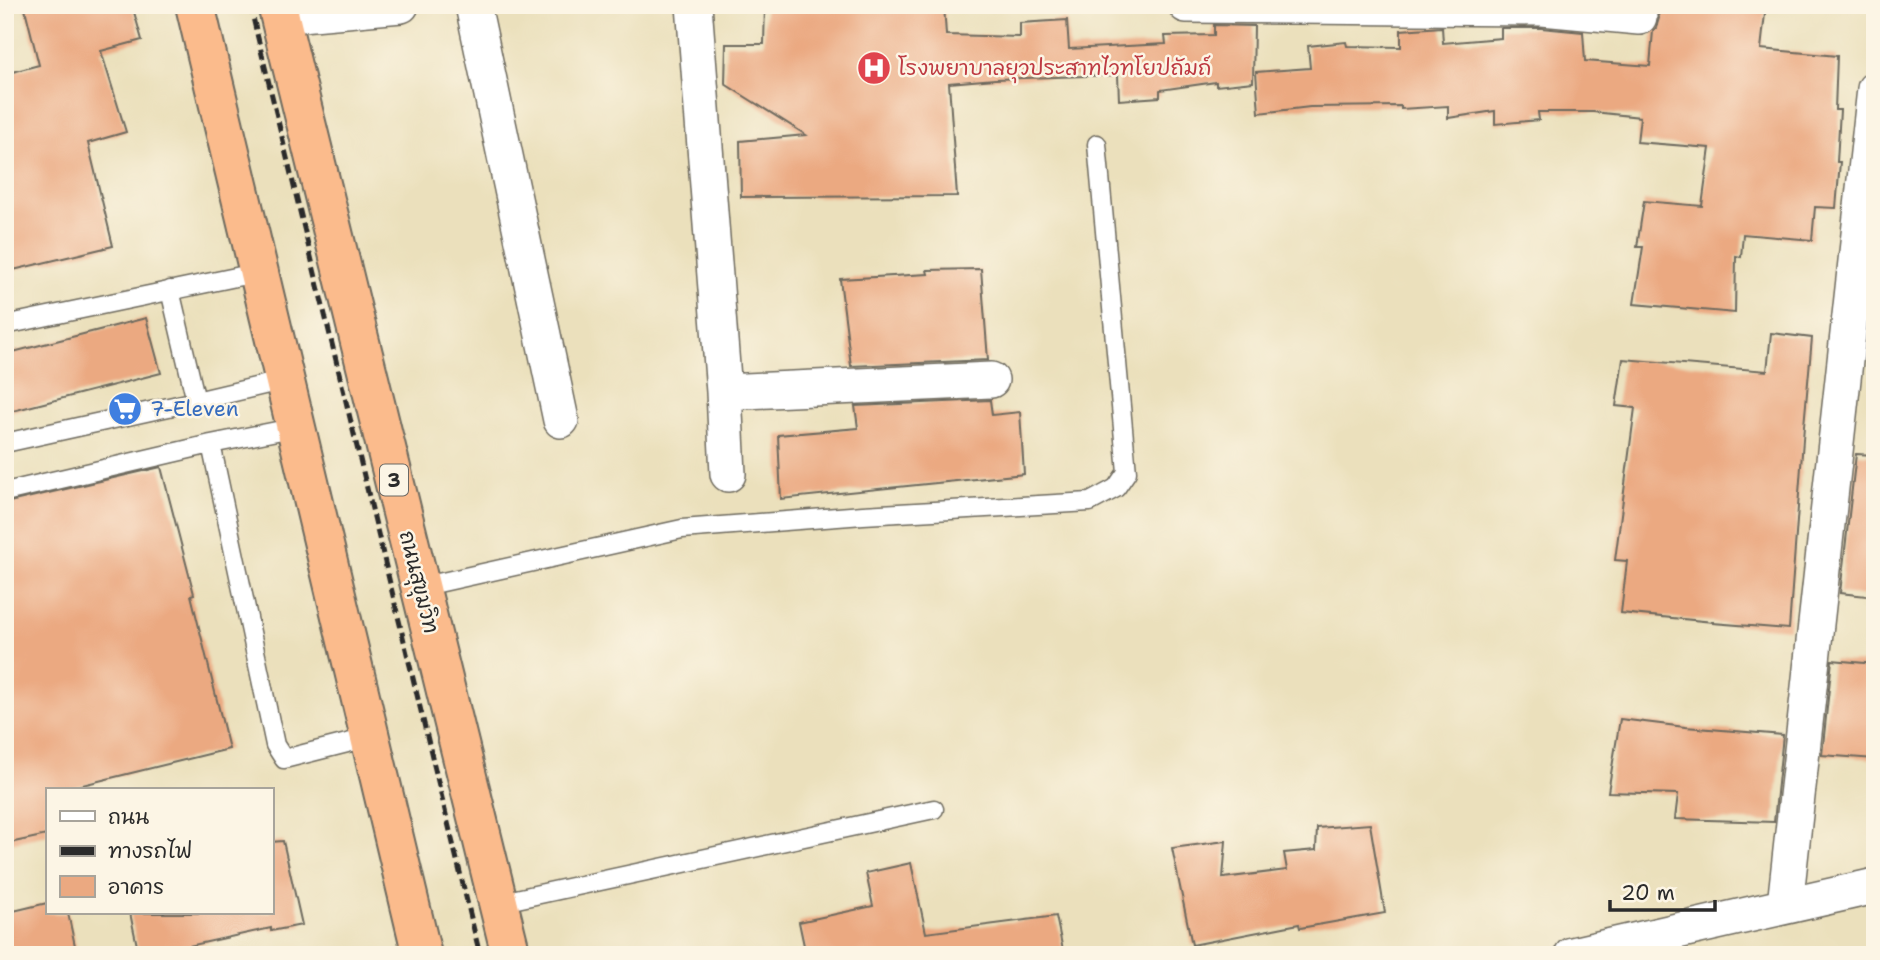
<svg xmlns="http://www.w3.org/2000/svg" width="1880" height="960" font-family="'Shantell Sans','Playpen Sans Thai',sans-serif">
<style>
.building{fill:#eba981}
.lines{fill:none;stroke-linecap:round;stroke-linejoin:round}
.service-casing{stroke:#6e6a5e;stroke-width:21}
.minor-casing{stroke:#6e6a5e;stroke-width:38}
.trunk-casing{stroke:#6e6a5e;stroke-width:42}
.service{stroke:#fff;stroke-width:18}
.minor{stroke:#fff;stroke-width:35}
.trunk{stroke:#fbbb8c;stroke-width:38}
.rail{stroke:#2b2b2b;stroke-width:5;stroke-dasharray:10 5;stroke-linecap:butt}
.labels{text-anchor:middle;dominant-baseline:central;stroke-width:5;stroke-linejoin:round;paint-order:stroke}
.shield{fill:#fcf5e5;stroke:#6a6863;stroke-width:2}
.shield-label{font-size:19px;font-weight:bold;fill:#2b2b2b}
.health-label{font-size:21px;fill:#be3a42;stroke:#fcf5e5;text-anchor:start}
.shop-label{font-size:21px;fill:#366cbe;stroke:#fcf5e5;text-anchor:start}
.street-label{font-size:21px;fill:#2b2b2b;stroke:#fcf5e5}
</style>
<rect width="100%" height="100%" fill="#fcf5e5"/>
<filter id="ink" filterUnits="userSpaceOnUse"><feTurbulence type="fractalNoise" baseFrequency=".0143" numOctaves="2"/><feDisplacementMap in="SourceGraphic" scale="14" xChannelSelector="R" yChannelSelector="G"/><feConvolveMatrix kernelMatrix="1 2 1 2 8 2 1 2 1" color-interpolation-filters="sRGB"/></filter>
<filter id="wash" filterUnits="userSpaceOnUse"><feTurbulence type="fractalNoise" baseFrequency=".00686" numOctaves="4" result="noise"/><feDisplacementMap in="SourceGraphic" scale="28" xChannelSelector="R" yChannelSelector="G"/><feGaussianBlur stdDeviation="1.57" result="paint"/><feColorMatrix in="noise" values="0 0 0 0 0 0 0 0 0 0 0 0 0 0 0 0 0 1.4 0 .05"/><feComposite in="paint" operator="in"/></filter>
<g filter="url(#wash)">
<rect width="100%" height="100%" fill="#ebe0bc"/>
<g id="blocks">
<!-- building -->
<path class="building" d="M24 5H132L142 40 101 51 126 132 88 143 113 246 5 272V74L39 65Z
M782 5H944L946 35 1020 37V23L1067 20 1069 49 1166 44 1165 36 1214 35V25L1254 26 1253 82 1216 86V82L1160 90V97L1119 100 1118 75 995 79 949 83 957 196 741 197 740 141 806 135 725 84 726 44H764L765 6Z
M1655 5H1766L1761 49 1837 56 1835 110H1840L1837 162H1840L1836 208 1815 207 1812 240 1743 234 1741 257 1736 256 1735 313 1634 304 1643 247H1637L1644 201 1702 206 1710 148 1637 142 1640 117 1593 112H1538L1539 120 1495 124V111L1448 118V106L1401 109V106L1310 107 1259 113 1256 72 1310 68 1308 46 1346 42 1347 46 1401 47V30L1442 27 1443 43 1501 38V28H1541L1583 32 1585 61 1650 66 1653 31 1656 28 1659 18Z
M981 269 988 360 851 366 840 279 928 274 927 270Z
M146 318 161 373 5 413V354Z
M1771 333 1812 338 1804 426 1789 629 1713 623V622L1621 613 1627 561 1615 560 1635 408 1616 406 1623 359 1767 371Z
M990 400 992 415 1020 412 1024 474 781 499 778 435 858 428 855 406Z
M1856 454 1875 455V597L1840 593Z
M161 467 194 594 191 595 229 749 62 790H47V835L5 844V503Z
M1832 660 1875 664V759L1822 755Z
M1620 719 1685 727 1783 735 1774 822 1675 819 1678 794 1608 792Z
M1370 824 1385 913 1300 928 1299 924 1192 945 1172 848 1226 841 1223 878 1287 870 1284 853 1316 850 1317 828Z
M283 841 302 925 271 931V928L148 955H139L130 913H271V842Z
M911 863 926 933 1056 916 1064 955H806L799 922 873 906 866 873Z
M47 903V913H68L77 955H5V913Z"/>
</g>
</g>
<g filter="url(#ink)">
<use href="#blocks" fill-opacity="0" stroke="#6e6a5e" stroke-width="2"/>
<g class="lines">
<!-- service casing -->
<g class="service-casing">
<path id="service" d="M170 290 196 401
M5 325 260 272
M5 443 196 401 285 380
M211 444 275 745 284 759 371 737
M5 492 211 444 297 427
M420 587 682 529 863 515 1090 502 1116 488 1127 472 1097 144
M498 903 934 809"/>
</g>
<!-- minor casing -->
<g class="minor-casing">
<path id="minor" d="M473 5 561 420
M694 5 724 392 991 380
M1186 5 1542 8 1639 17
M279 16 401 5
M724 392 728 474
M1785 905 1875 89
M1572 955 1875 886"/>
</g>
<!-- trunk casing -->
<g class="trunk-casing">
<path id="trunk" d="M195 5 422 955
M277 5 511 955"/>
</g>
<!-- service -->
<use href="#service" class="service"/>
<!-- minor -->
<use href="#minor" class="minor"/>
<!-- trunk -->
<use href="#trunk" class="trunk"/>
<!-- rail -->
<path class="rail" d="M250 5 480 955"/>
</g>
</g>
<!-- icons -->
<defs>
<g id="hospital-disc" transform="scale(1.75)"><circle r="9.5" fill="#e0444e" stroke="#fcf5e5"/><path d="M-5-5h3v3.5h4V-5h3V5h-3V1.5h-4V5h-3Z" fill="#fff"/></g>
<g id="supermarket-disc" transform="scale(1.75)"><circle r="9.5" fill="#3f7fe0" stroke="#fcf5e5"/><path d="M-6-5.5h2.5l.6 2H6L4.5 2H-2.5L-4.4-4H-6ZM-1.5 3.2a1.3 1.3 0 1 0 .1 0ZM3 3.2a1.3 1.3 0 1 0 .1 0Z" fill="#fff"/></g>
</defs>
<g fill-rule="evenodd">
<use href="#hospital-disc" x="874" y="68"/>
<use href="#supermarket-disc" x="125" y="409"/>
</g>
<g class="labels">
<!-- shield labels -->
<rect class="shield" x="380" y="464.5" width="28" height="31" rx="5"/>
<g class="shield-label">
<text x="394" y="480">3</text>
</g>
<!-- health labels -->
<g class="health-label">
<text x="898" y="68">โรงพยาบาลยุวประสาทไวทโยปถัมถ์</text>
</g>
<!-- shop labels -->
<g class="shop-label">
<text x="150" y="409">7-Eleven</text>
</g>
<!-- street labels -->
<g class="street-label">
<text transform="translate(419 582) rotate(76)">ถนนสุขุมวิท</text>
</g>
</g>
<!-- margin -->
<rect width="1880" height="960" fill="none" stroke="#fcf5e5" stroke-width="28"/>
<!-- legend -->
<rect x="46" y="788" width="228" height="126" fill="#fcf5e5" stroke="#a8a49b" stroke-width="2"/>
<rect x="60" y="811" width="35" height="10" fill="#ffffff" stroke="#a8a49b" stroke-width="2"/>
<text x="108" y="824" font-size="21" fill="#2b2b2b">ถนน</text>
<rect x="60" y="846" width="35" height="10" fill="#2b2b2b" stroke="#a8a49b" stroke-width="2"/>
<text x="108" y="858" font-size="21" fill="#2b2b2b">ทางรถไฟ</text>
<rect x="60" y="876" width="35" height="21" fill="#eba981" stroke="#a8a49b" stroke-width="2"/>
<text x="108" y="894" font-size="21" fill="#2b2b2b">อาคาร</text>
<!-- scale -->
<path d="M1610 900v10h105v-10" fill="none" stroke="#2b2b2b" stroke-width="3.5"/>
<text x="1621" y="900" font-size="21" fill="#2b2b2b" stroke="#fcf5e5" stroke-width="5" paint-order="stroke">20 m</text>
</svg>
